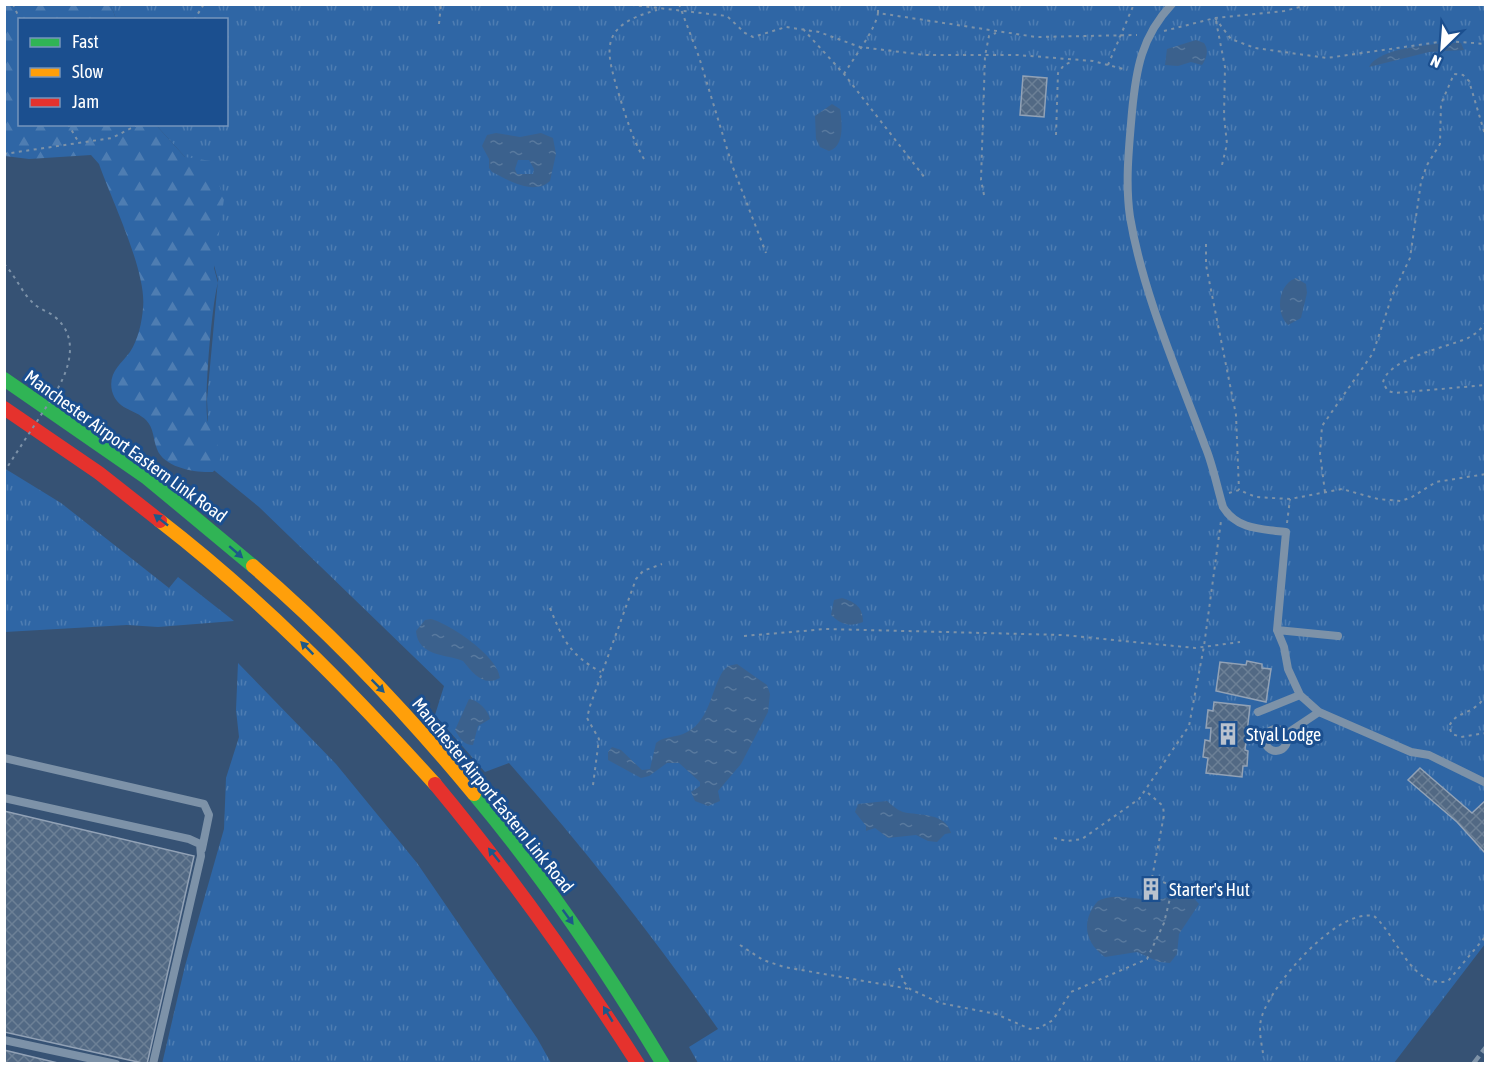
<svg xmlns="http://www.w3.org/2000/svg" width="1490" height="1068" font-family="'Asap Condensed',sans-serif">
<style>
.grass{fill:url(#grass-tufts)}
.forest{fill:url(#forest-firs)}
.water{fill:url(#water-ripples);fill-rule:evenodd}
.building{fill:url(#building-cross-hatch);stroke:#92a2b6;stroke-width:1.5}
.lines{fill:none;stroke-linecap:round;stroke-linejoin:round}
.path{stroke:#7d92a8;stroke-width:2;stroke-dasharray:3 4.5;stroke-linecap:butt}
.lane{stroke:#7d92a8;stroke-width:8}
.fast{stroke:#30b455;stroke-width:14}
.slow{stroke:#ff9f0a;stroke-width:14}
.jam{stroke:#e5322d;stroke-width:14}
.rail{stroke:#7e92a7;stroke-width:4.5;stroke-dasharray:10 4.5;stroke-linecap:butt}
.path-bridge{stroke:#7d92a8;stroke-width:2;stroke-dasharray:3 4.5;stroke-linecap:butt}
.oneway{fill:#1d5989}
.labels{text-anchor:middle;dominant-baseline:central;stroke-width:6;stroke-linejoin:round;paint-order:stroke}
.street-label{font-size:18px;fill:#fff;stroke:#1b4f8f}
.poi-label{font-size:18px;fill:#fff;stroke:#1b4f8f;text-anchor:start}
</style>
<defs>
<pattern id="grass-tufts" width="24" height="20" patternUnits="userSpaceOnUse" patternTransform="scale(1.5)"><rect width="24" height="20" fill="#2f66a5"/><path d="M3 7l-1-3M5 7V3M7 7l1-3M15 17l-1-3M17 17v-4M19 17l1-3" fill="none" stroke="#4e7db2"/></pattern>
<pattern id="forest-firs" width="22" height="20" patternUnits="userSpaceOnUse" patternTransform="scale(1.5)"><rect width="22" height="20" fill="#2f66a5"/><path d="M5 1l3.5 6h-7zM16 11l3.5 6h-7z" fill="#4e7db2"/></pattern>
<pattern id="water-ripples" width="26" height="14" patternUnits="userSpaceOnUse" patternTransform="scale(1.5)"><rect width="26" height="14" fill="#3b618d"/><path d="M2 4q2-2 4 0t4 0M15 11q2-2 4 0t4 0" fill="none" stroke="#58799e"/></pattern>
<pattern id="building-cross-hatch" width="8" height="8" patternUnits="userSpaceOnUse" patternTransform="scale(1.5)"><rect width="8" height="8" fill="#526984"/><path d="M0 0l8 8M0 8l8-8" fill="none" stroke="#6c8096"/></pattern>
</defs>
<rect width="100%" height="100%" fill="#365274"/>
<!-- grass -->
<path class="grass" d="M111 5H1485V944L1394 1063H698L689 1047 718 1029C653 936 584 848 509 763L485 772 435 715 444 686 259 507 210 467 207 399 218 280 185 157 156 125 226 124V20L116 19Z
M4 468 61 503 169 588 178 577 234 621 158 627 127 625 5 632Z
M238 663 336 764 417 863 537 1038 551 1063 162 1064 185 966 224 829 226 778 239 737 236 710Z"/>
<!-- forest -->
<path class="forest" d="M4 5H111L116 19 20 20V124L156 125 185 157 211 161 224 199 214 268 218 283C212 301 203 405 208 422 212 441 230 454 213 472 196 473 164 468 157 449 153 439 154 428 146 420 135 409 117 410 112 391 108 373 120 365 130 352 138 340 142 322 143 308 147 272 112 201 99 164L91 155 29 159 5 156Z"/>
<!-- water -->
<path class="water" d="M1196 40 1204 43C1209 50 1207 58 1202 65L1191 62 1178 66 1165 65 1167 49Z
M1447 43H1461L1464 50 1429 52 1369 67C1379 48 1427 45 1447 43Z
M832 104 840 109C842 122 845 146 829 151L820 147 816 139 815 116Z
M496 133 520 137 541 133 553 138 556 154 550 181C534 196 508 180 492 172L489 168V159L482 146 487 135ZM518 160H529L534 169 533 174H517L515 169Z
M1296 278 1306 284 1307 293 1301 318 1288 325C1275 313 1278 284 1296 278Z
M842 598C855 602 863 607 863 622 849 627 842 625 831 615L834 600Z
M431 619C450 624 498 656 500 678 483 687 473 673 463 661 447 654 418 657 416 631L425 620Z
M737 664 767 685 770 694 768 712 741 764 718 791 720 801 708 806 695 801 691 792 700 786V782L679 763H667L649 776 641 778 608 760V752L612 747 621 750 642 770 650 769 656 743C664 736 673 738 683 734 710 723 710 692 723 671L728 666Z
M469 699C478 700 488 710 490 719L478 726 473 745C463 745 460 738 455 730Z
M887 801C892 805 897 810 903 812 920 816 945 812 951 833L945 834 937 842 928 841 916 835 888 838 875 828 866 831V826L855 812 858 804Z
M1177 891 1191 895 1199 904 1179 934 1177 954 1170 963 1159 962 1137 952 1105 957C1084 942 1081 920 1098 901 1121 888 1158 911 1177 891Z"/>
<!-- building -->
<path class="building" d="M1023 76 1047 78 1044 117 1020 115Z
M1247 661 1262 664V668L1271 669 1266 702 1216 691 1220 662 1246 665Z
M1214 702 1250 706 1245 750 1248 751 1247 766H1243L1242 777 1206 773 1208 758 1203 757 1205 740 1210 741 1211 728H1206L1208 710 1213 711Z
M1420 768 1472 813 1486 800V854L1457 822 1408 780Z
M4 811 194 856 147 1064 4 1032Z
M4 1050 62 1064H4Z"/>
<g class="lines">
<!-- path -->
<path class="path" d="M13 4 20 20
M624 4 727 16 745 33 753 37 786 27 819 32 860 47 925 55H1018L1093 61 1127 70
M679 4 699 57 732 165 766 253
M878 13V4
M1215 18 1231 39 1255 48 1327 58 1446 41 1486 44
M194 20 204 4
M1216 21 1225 67 1224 116 1227 144 1222 165
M439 24 441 4
M803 29 844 74 925 178
M1164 31 1215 18 1284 11 1311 4
M1108 65 1134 4
M844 74C853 59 876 29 878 13L1036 37 1137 35
M68 124 79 143
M1056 135 1058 73 1064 65 1071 62
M4 154 112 138 139 124
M644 159C633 140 627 120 620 98 605 49 598 26 657 10
M984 195 981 180 985 56 989 36 996 33
M1206 244V265L1236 415 1239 490
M4 264C15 275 21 291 32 302 38 309 48 311 55 317 79 337 70 367 57 390
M1486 322 1478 332 1468 338C1448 347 1386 359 1383 383L1388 391 1395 393 1486 385
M1325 492 1320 454 1322 426 1373 353 1392 296 1410 258 1421 182 1427 165 1440 144 1441 104 1454 74 1463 75 1469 81 1486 138
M1229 493 1239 490 1256 497 1290 499 1342 489 1378 499 1401 501 1412 497 1436 482 1486 474
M1287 523 1290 499
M550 608C563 640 570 655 601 672
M744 636 826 629 1063 635 1195 648 1240 642
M1486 695C1474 716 1455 710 1449 727L1452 734 1461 737 1486 733
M593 785 599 739 587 718 590 706 636 579 643 571 662 564
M1054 838 1067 841 1082 839 1139 799 1189 726 1204 646 1221 521
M740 945 763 960 784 967 910 989
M899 968 904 982 910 989 940 1003 996 1014 1030 1029 1039 1028 1053 1020 1071 992 1147 959 1164 923 1171 894 1168 884 1152 878 1164 815 1163 806 1147 792
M1263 1053C1261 1041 1258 1028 1262 1016 1272 984 1337 908 1374 916 1396 934 1412 990 1448 981L1486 936"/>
<!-- lane -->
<path class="lane" d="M1172 4C1141 37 1136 70 1132 112 1129 147 1125 182 1130 217 1143 294 1178 373 1205 446 1213 465 1217 487 1223 507 1237 530 1262 529 1286 532L1277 630 1284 647 1288 669 1300 695 1319 712 1411 752 1429 755 1486 783
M1277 630 1338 636
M1258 712 1300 695
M1265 740a11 11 0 1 1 22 0a11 11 0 1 1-22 0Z
M1286 734 1319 712
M4 758 204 804 209 815 202 849
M4 798 189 839 200 844 201 856 153 1064
M4 1040 116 1064"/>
<!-- fast -->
<path class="fast" d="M4 379 147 478 253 566
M474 794C545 879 606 969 663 1064"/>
<!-- slow -->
<path class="slow" d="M160 521C261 599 350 690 435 784
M253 566C333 635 407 713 474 794"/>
<!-- jam -->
<path class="jam" d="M4 408 99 473 160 521
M435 784C509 873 575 966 638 1064"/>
<!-- rail -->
<path class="rail" d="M1473 1064 1486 1047"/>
<!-- path-bridge -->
<path class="path-bridge" d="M4 472 56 392"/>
</g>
<!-- one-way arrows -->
<defs><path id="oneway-solid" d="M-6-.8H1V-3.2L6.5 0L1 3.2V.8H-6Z" transform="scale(1.5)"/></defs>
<g class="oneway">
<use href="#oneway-solid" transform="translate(161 520) rotate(-142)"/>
<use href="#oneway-solid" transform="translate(236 552) rotate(41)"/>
<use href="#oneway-solid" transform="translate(307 648) rotate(-135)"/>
<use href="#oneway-solid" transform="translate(378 686) rotate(45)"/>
<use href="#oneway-solid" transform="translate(494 855) rotate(-129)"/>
<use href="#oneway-solid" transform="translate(568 917) rotate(54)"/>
<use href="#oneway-solid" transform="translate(608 1014) rotate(-121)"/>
</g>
<!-- icons -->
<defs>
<g id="building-bare" transform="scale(1.8)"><path d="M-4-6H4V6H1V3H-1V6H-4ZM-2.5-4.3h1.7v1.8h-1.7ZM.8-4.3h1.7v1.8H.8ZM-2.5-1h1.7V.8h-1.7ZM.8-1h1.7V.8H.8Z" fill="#b9c2ce" stroke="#1b4f8f" stroke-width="2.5" paint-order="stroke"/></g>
</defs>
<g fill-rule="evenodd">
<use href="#building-bare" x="1228" y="734"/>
<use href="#building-bare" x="1151" y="889"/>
</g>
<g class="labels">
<!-- street labels -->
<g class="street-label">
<text transform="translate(126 446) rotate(36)">Manchester Airport Eastern Link Road</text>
<text transform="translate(493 795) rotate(51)">Manchester Airport Eastern Link Road</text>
</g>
<!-- poi labels -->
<g class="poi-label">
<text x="1246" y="734">Styal Lodge</text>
<text x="1169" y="889">Starter's Hut</text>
</g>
</g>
<!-- border -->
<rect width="1490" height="1068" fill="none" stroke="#ffffff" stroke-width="12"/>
<!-- legend -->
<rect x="18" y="18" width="210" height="108" fill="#1b4f8f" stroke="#7695bc" stroke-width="1.5"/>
<rect x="30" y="38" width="30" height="9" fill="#30b455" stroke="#7695bc" stroke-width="1.5"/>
<text x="72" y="48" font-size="18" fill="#ffffff">Fast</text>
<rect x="30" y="68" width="30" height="9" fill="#ff9f0a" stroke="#7695bc" stroke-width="1.5"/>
<text x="72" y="78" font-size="18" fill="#ffffff">Slow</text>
<rect x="30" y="98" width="30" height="9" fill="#e5322d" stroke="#7695bc" stroke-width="1.5"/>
<text x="72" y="108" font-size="18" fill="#ffffff">Jam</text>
<!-- north arrow -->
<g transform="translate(1442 48) rotate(205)" stroke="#1b4f8f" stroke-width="4.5" paint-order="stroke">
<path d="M0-4.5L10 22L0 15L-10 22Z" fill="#ffffff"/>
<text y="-9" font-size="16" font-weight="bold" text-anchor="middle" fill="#ffffff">N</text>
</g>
</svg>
